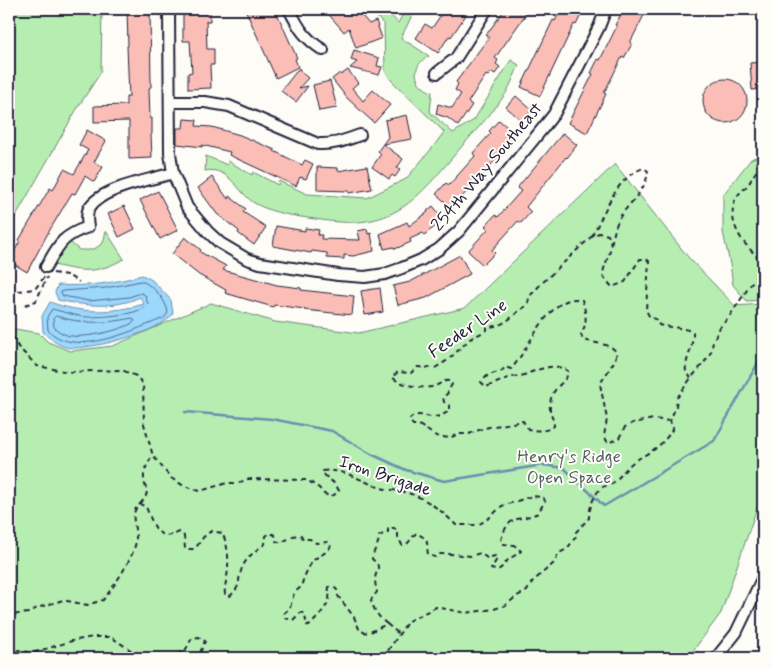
<svg xmlns="http://www.w3.org/2000/svg" width="772" height="667" font-family="Mynerve,sans-serif">
<style>
.green{fill:#b6eeb1;stroke:#6c8876}
.water{fill:#9cd7fc;stroke:#6b8faf}
.lines{fill:none;stroke-linecap:round;stroke-linejoin:round}
.shore{stroke:#536a88;stroke-width:1}
.stream{stroke:#6b8faf;stroke-width:2.5}
.building{fill:#fabeb7;stroke:#22223b}
.minor-casing{stroke:#22223b;stroke-width:14}
.path{stroke:#22223b;stroke-width:2;stroke-dasharray:5 4;stroke-linecap:butt}
.minor{stroke:#fdfcf7;stroke-width:10}
.labels{text-anchor:middle;dominant-baseline:central;stroke-width:4;stroke-linejoin:round;paint-order:stroke}
.street-label{font-size:18px;fill:#22223b;stroke:#fdfcf7}
.park-label{font-size:18px;fill:#4e5f5e;stroke:#fdfcf7}
</style>
<rect width="100%" height="100%" fill="#fdfcf7"/>
<filter id="ink" filterUnits="userSpaceOnUse"><feTurbulence type="fractalNoise" baseFrequency=".02" numOctaves="2"/><feDisplacementMap in="SourceGraphic" scale="10" xChannelSelector="R" yChannelSelector="G"/><feConvolveMatrix kernelMatrix="1 2 1 2 8 2 1 2 1" color-interpolation-filters="sRGB"/></filter>
<g filter="url(#ink)">
<!-- green -->
<path class="green" d="M9 9H102L101 72 78 107 9 228Z
M370 9H385L398 23 406 9H420L419 11 415 9 401 38 429 56C410 66 413 85 432 92L430 112 453 133 474 120 511 60 519 65C515 74 511 84 506 93 494 111 477 129 463 145 415 201 395 233 315 219 295 216 275 214 256 204 238 194 230 166 205 171L206 156 227 165 228 161 252 175 253 172 278 185 279 181 307 194 367 198 406 179 433 147 444 132 391 80 385 71 384 25Z
M763 154V300L747 301 733 285 730 264 723 232V195L751 159Z
M615 164 688 257 735 306 763 304V490L721 613 690 655 686 658H9V328L39 333 48 342 70 351 113 346 211 303 275 322 359 333 465 308Z
M106 231 124 259C96 274 83 272 54 265L69 241 79 250H89L96 248 103 243Z"/>
<!-- water -->
<path class="water" d="M142 275 152 280 171 300 173 314C160 332 96 348 73 348 61 348 51 340 43 332L42 316 50 302C81 314 112 313 144 304L140 297C115 309 84 306 58 300L55 292 58 285C87 287 115 283 142 275Z"/>
<g class="lines">
<!-- shore -->
<path class="shore" d="M142 281C154 287 166 299 168 313L164 318C133 330 76 359 48 330L47 317 52 309C64 312 75 316 87 317 100 317 143 315 148 304L145 295 141 293 129 297 89 301 63 296 61 293 62 291 106 288Z
M56 316C81 324 106 324 132 318L135 321C125 330 86 338 72 336 66 336 59 332 54 327L53 319Z"/>
<!-- stream -->
<path class="stream" d="M185 412 272 419 332 431 371 454 406 470 444 481 543 465 564 468 604 506 714 441 763 354"/>
</g>
<!-- building -->
<path class="building" d="M127 9H150L151 87 149 88 150 119 152 118V134L151 135 152 158 129 159V121L94 122V106L126 105V97H129L127 46H128Z
M183 9H210V21H206L207 49H214V65H210L211 88 188 89V73L192 72 190 41H183Z
M245 9H275L297 58 295 59 298 67 276 78Z
M324 9H356L369 24 376 21 382 38 356 48 349 28 344 32Z
M445 9H467L464 14 466 15 451 37 449 36 438 53 416 38 425 24 432 28Z
M505 9H519L526 14 495 58 498 60 496 64 500 67 495 74 492 72 488 76 486 75 468 102 472 105 458 126 448 118 436 114 438 104 452 108 461 94 455 90 458 84 456 82 489 37 486 35Z
M561 9H584L576 25 574 24 540 96 521 87 553 20 555 21Z
M624 9H647L630 43 632 44 624 58 622 57 604 93 606 94 587 133 568 123 593 74 591 73 598 59 600 60 617 26 615 25Z
M354 50 379 58 377 66 382 67 379 75 350 68 357 62 351 60Z
M762 62 763 89 752 90 750 63Z
M299 68 301 72 308 78 299 88 308 86 296 102 281 91Z
M348 70 358 83 352 88 363 101 373 90 390 105 374 123 347 98 332 79 340 73 341 75Z
M703 101a22 22 0 1 1 44 0a22 22 0 1 1-44 0Z
M330 81 337 108 319 111 313 85Z
M516 96 532 110 522 121 506 107Z
M407 115 412 139 383 144 403 159 397 168 400 170 395 177 392 175 389 179 372 167 381 154 378 151 388 137 385 120Z
M184 119 197 120 196 126 212 127 240 135 275 150 274 151 302 165 305 160 313 164 306 179 300 177 296 186 229 155 230 152 202 145V147L177 144V128H183Z
M499 120 515 134 497 154 499 156 480 177 482 179 472 190 470 188 452 208 436 194 446 183 449 185 475 156 473 153 491 133 489 131Z
M87 130 106 141 94 162 103 167 94 182 85 176 75 194 72 193 48 233 27 272 9 261 20 241 19 240 50 188 53 190 64 169 74 174 88 150 79 145Z
M563 133 577 145 567 158 566 157 526 207 531 212 521 223 518 221 492 250 495 253 483 265 468 251 488 229 485 226 495 215 498 217 521 191 517 188Z
M367 166 372 189 349 193V191L317 190V167L338 168V171Z
M212 177 228 199 229 196 246 209 243 212 266 227 254 245 238 233 239 231 217 214 198 188Z
M158 191 178 230 160 239 140 200Z
M124 206 135 229 119 237 108 214Z
M433 206 444 220 424 235 423 233 410 239 411 242 395 249 394 247 384 249 380 234 407 222 409 226 428 212 427 211Z
M276 226 305 231V228L319 230 318 235H322L321 239 360 240 358 231 367 229 368 234 371 233 374 251 353 256 344 255V259L327 258V253L312 251 311 253 273 246Z
M185 237 201 250 200 252 226 266 223 270 277 285 301 288V290L354 296 352 315 304 310 305 309 274 305 273 307 225 293 226 290 199 275 172 254Z
M460 255 470 274 426 298 398 305 393 286 410 282Z
M380 288 383 312 365 315 361 291Z"/>
<g class="lines">
<!-- minor casing -->
<g class="minor-casing">
<path id="minor" d="M169 9 170 153 173 173 187 207 208 232 220 243 247 259 260 263 338 275 365 277 385 274 402 268 421 260 439 249 459 231 543 128 554 114 599 27 606 9
M289 9C299 28 304 38 323 50
M437 73 456 58 487 9
M170 102H205L229 106 318 144C334 145 346 140 360 135
M46 267C59 244 62 236 88 227 87 221 86 214 89 208 102 187 151 180 173 173
M716 658 736 633 763 577"/>
</g>
<!-- path -->
<path class="path" d="M9 140 13 144 14 150 9 156
M763 165C754 171 753 179 747 186 743 190 739 193 736 198 729 211 734 229 743 241 749 249 757 256 763 264
M592 236C605 213 616 176 644 168L648 171C646 192 630 201 620 217 615 225 614 235 611 244
M53 273 67 275 79 282
M9 292 35 289 45 276
M25 305 36 301 47 277
M9 328 18 347 37 366 69 372 122 370 136 376 143 384 144 424 153 456 171 478 184 486 200 491 227 483H238L248 479 307 480 319 488 324 494 330 496 334 495 339 491C334 479 326 480 322 471 344 468 361 481 381 488 388 490 396 490 404 492 425 497 441 510 456 525H478L489 518 502 506 532 496 543 497 545 501 538 513C518 522 509 513 501 540L503 544 514 545 521 551C517 555 511 557 507 561 502 567 500 572 491 569L497 559 495 556 487 558 480 553 471 556 451 554H440L435 557 428 555C426 543 431 540 416 533L408 543 402 545 398 537V532L394 528H388V532L379 536C379 546 373 550 372 559 383 568 376 568 375 579 375 583 376 588 377 592L371 600C374 610 378 617 387 624L368 633 360 631 354 617 338 596 337 590 334 587H329C328 592 330 594 329 599 329 605 314 622 309 626L305 624 306 620 304 614 301 612 293 620 285 618 284 613 290 608 294 593 301 587C303 579 308 567 313 561 319 554 328 554 331 545L328 542 316 543 310 539H303L301 535 293 536 281 543 276 541 275 535 270 533 266 536 265 544C255 551 245 558 241 571 237 583 242 585 230 596L225 594C224 588 226 583 227 577 229 563 229 546 222 533L212 531C200 537 202 542 194 549H185L184 536 179 532C157 544 153 523 146 507L140 504C128 513 137 529 136 541 134 557 113 588 103 600L87 605 63 600 37 608 28 613 9 615
M670 421 653 419 633 423 625 427 619 438 608 443 604 436 607 419 600 384 615 360 617 352 610 346 583 340 581 334C588 323 586 312 582 300 550 291 529 350 511 369L505 367 502 371 488 375 481 382 486 387C494 384 501 381 508 378 513 376 519 377 524 375 537 370 556 361 569 372 564 385 550 388 550 406 549 413 554 419 554 426 546 432 537 431 528 429L523 421 484 428 469 434H458L450 438 436 436 419 425H413L409 420C416 411 424 417 433 417 440 417 445 414 450 410V406L444 402 443 397 447 394 452 384 450 381C443 380 441 384 435 386 425 390 399 385 392 377L398 372 411 373 417 367 435 368 448 360 470 339 487 330V327C509 326 511 314 528 305L529 297 540 285 592 236 599 233 608 235C616 250 603 262 603 276L612 287 625 282 640 259H646L649 261 646 310 650 318 656 319 659 325C670 328 683 327 693 332 694 345 684 363 686 371 686 371 690 377 691 378
M140 504C153 490 143 490 144 475 145 468 148 463 152 457
M387 624 399 634
M9 651 15 653 18 650 32 653 72 641 93 637H111L135 653 147 658
M169 658 185 651 192 638 199 637 205 641 200 653 195 658
M281 658 283 656 291 658
M383 658 408 621 436 607 466 613 494 609 506 605 517 596 527 591 532 582 554 563 559 553 567 549 577 535 576 532 589 518C589 509 594 492 603 487 606 485 610 486 613 483 620 477 625 469 632 463 651 450 660 450 673 428L670 421 676 406 677 398 691 378 704 363 711 352 713 342 720 327 729 317 763 266"/>
<!-- minor -->
<use href="#minor" class="minor"/>
</g>
</g>
<g class="labels">
<!-- street labels -->
<g class="street-label">
<text transform="translate(487 167) rotate(-50)">254th Way Southeast</text>
<text transform="translate(468 329) rotate(-34)">Feeder Line</text>
<text transform="translate(385 476) rotate(18)">Iron Brigade</text>
</g>
<!-- park labels -->
<g class="park-label">
<text x="569" y="457">Henry's Ridge<tspan x="569" dy="21">Open Space</tspan></text>
</g>
</g>
<!-- margin -->
<rect width="772" height="667" fill="none" stroke="#fdfcf7" stroke-width="30"/>
<rect x="15" y="15" width="742" height="637" fill="none" stroke="#22223b" stroke-width="2" filter="url(#ink)"/>
</svg>
